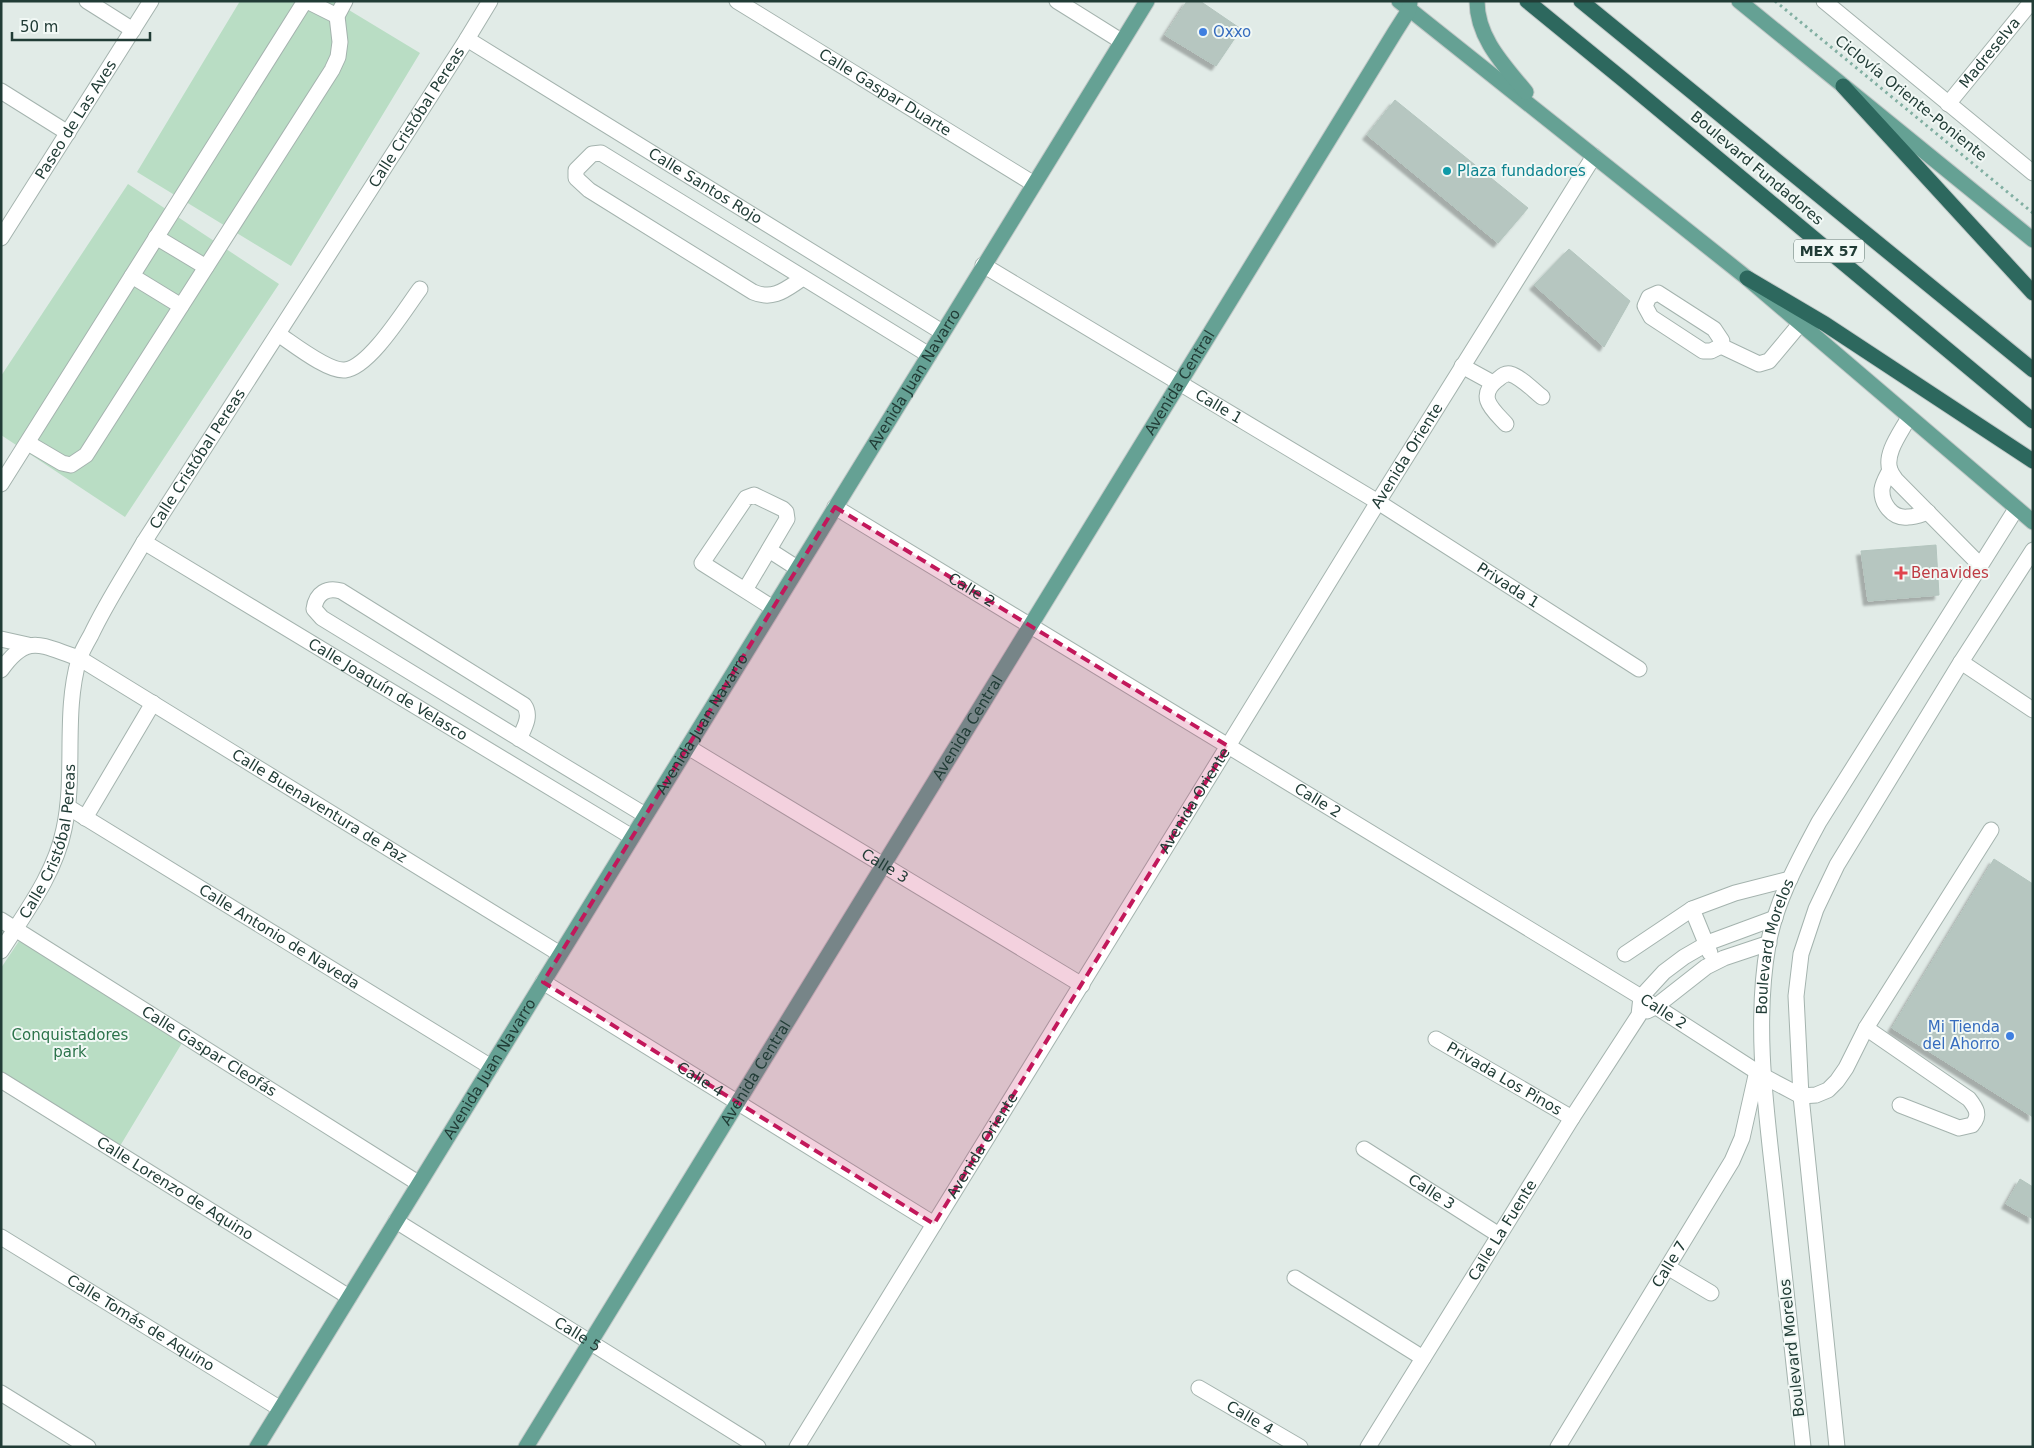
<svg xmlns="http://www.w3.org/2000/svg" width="2034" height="1448" font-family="'DejaVu Sans',sans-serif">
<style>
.green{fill:#b9ddc4}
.building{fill:#b6c6c0;stroke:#b3c5be;filter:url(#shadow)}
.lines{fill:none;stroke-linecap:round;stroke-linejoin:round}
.minor-casing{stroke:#a4b3ae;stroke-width:17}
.major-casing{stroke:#c1c8c7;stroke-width:17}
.highway-casing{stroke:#c1c8c7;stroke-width:17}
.path{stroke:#81afa2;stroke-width:3;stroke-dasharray:2.5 4;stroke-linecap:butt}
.minor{stroke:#fff;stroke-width:15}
.major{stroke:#65a194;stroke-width:15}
.highway{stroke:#2d685e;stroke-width:15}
.marked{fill:#c2185b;fill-opacity:0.2;stroke:#c2185b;stroke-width:4;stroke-dasharray:10 6;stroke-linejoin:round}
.shop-dot{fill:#3f7fe0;stroke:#f1f8f5;stroke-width:2}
.culture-dot{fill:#0f9aa8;stroke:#f1f8f5;stroke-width:2}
.health-dot{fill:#e0444e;stroke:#f1f8f5;stroke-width:2}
.labels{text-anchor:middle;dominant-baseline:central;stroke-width:4;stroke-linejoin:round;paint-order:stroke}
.shield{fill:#f1f8f5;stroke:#5f746f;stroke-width:1}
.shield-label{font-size:14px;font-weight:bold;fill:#213c36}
.shop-label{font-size:15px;fill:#366cbe;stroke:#f1f8f5;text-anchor:start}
.street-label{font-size:15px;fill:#213c36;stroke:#f1f8f5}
.culture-label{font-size:15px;fill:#0d838f;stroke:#f1f8f5;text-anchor:start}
.health-label{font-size:15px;fill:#be3a42;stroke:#f1f8f5;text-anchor:start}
.park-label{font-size:15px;fill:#2b734a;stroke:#f1f8f5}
</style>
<defs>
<filter id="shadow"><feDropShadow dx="-4.5" dy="4.5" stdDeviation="1" flood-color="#0004"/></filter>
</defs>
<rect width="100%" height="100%" fill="#e1ebe7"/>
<!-- green -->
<path class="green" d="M240 1H334L420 53 291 266 137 172Z
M128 184 279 284 125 517 1 435V376Z
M23 935 185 1038 117 1151 1 1079V968Z"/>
<!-- building -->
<path class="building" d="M1187 1H1200L1241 29 1216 66 1165 35Z
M1395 100 1528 208 1498 243 1367 135Z
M1569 249 1630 301 1604 347 1534 285Z
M1936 545 1939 595 1868 601 1861 551Z
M1994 859 2033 884V1117L1892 1028Z
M2020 1179 2033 1187V1219L2006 1204Z"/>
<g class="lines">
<!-- minor casing -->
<g class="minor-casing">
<g id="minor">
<path d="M87 1 133 30"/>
<path d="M307 1 337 16"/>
<path id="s1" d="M737 1 1034 184"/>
<path d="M1057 1 1121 41"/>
<path d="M1824 1 2033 173"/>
<path id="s2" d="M467 39 942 332"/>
<path d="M1 91 68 133"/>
<path id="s3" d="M1948 104 2032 1"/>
<path d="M156 237 206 267"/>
<path id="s4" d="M1 238 151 1"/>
<path id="s5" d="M983 265 1378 502 1639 669"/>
<path d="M132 276 181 306"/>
<path d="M803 278C786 289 774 301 753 292L589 190 576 178V170L592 154 601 153 929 355"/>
<path d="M1658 293 1714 329 1722 341 1721 346 1711 351H1703L1651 317 1645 306 1649 297Z"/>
<path d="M278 334C292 343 328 372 345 370 370 367 405 309 420 289"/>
<path d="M1721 346 1759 364 1769 361 1800 324"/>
<path d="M1462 366 1493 383"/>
<path d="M1909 417C1902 431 1884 453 1890 470 1891 473 1894 477 1896 480L1980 565"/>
<path d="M1506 424C1493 410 1476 397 1497 380 1501 377 1504 373 1510 374 1521 377 1533 390 1542 397"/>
<path d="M28 443 62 463 71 465 86 455 332 70 338 57 340 42 337 16 345 1"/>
<path d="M1890 470C1887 476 1883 482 1882 489 1881 503 1892 519 1908 517 1915 517 1922 514 1928 512"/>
<path d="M1 484 305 1"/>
<path id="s6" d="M835 507 1641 997 1765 1077 1801 1096 1816 1095 1828 1090 1837 1081 1846 1068 1866 1028 1991 830"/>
<path id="s7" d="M144 542 632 837"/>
<path d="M769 550 797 568"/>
<path d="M745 590 787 519 786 512 783 509 754 495 746 498 702 563 773 608"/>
<path d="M1 639 28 645"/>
<path d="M1961 662 2033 710"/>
<path id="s8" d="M1 670C28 632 41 646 79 658L560 954"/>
<path d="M519 739C524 728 532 716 524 705L341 591C327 587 316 593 314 609L322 618C430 684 537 750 645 815"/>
<path id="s9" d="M688 747 1082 985"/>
<path id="s10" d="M68 807 491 1067"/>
<path d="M85 818 153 703"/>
<path d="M1692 909 1710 953"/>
<path id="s11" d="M1 920 418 1183"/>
<path id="s12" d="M1 951C25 913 55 874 64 829 76 774 63 714 79 659 82 651 87 642 91 635 106 603 126 573 144 542L467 39 490 1"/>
<path d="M1625 954 1692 909 1735 893 1790 879"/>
<path id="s13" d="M543 982 934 1224"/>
<path d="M1647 1011 1655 1007 1706 967 1724 958 1769 943"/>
<path d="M1866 1028 1969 1099C1976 1108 1981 1115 1972 1125L1959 1128 1900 1105"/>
<path id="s14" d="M1436 1039 1572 1118"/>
<path id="s15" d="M1 1080 349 1297"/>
<path id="s16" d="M1364 1149 1499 1235"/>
<path id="s17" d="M396 1221 758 1447"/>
<path id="s18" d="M1 1237 279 1408"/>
<path d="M1669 1268 1711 1293"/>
<path d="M1295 1278 1423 1358"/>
<path id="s19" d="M1199 1388 1300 1447"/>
<path d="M1 1393 88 1447"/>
<path id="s20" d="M797 1447 1378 502 1594 156"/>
<path id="s21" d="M1368 1447 1572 1118 1639 1015 1641 997 1664 972 1684 957 1710 942 1775 918"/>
<path id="s22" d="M1558 1447 1732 1161 1742 1138 1757 1071"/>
<path id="s23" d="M1803 1447C1794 1361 1784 1276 1775 1190 1766 1109 1754 1025 1768 945 1776 901 1798 861 1819 822L2016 509"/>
<path d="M1837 1447 1801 1096 1796 996 1801 954 1816 909 1837 865 1961 662 2033 550"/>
</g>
</g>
<!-- major casing -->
<g class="major-casing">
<g id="major">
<path d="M1399 1 1747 278 2033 522"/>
<path d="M1477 1C1477 38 1504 65 1526 92"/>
<path d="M1739 1 2033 240"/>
<path id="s24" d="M257 1447 1147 1"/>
<path id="s25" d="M526 1447 1395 32 1409 10 1410 1"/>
</g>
</g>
<!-- highway casing -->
<g class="highway-casing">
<path id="highway" d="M1527 1 1626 82 2033 421
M1581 1 2033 370
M1843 86 2033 293
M1747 278 1825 324 2033 461"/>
</g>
<!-- path -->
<path class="path" d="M1775 1 2033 213"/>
<!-- minor -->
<use href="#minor" class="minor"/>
<!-- major -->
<use href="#major" class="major"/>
<!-- highway -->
<use href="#highway" class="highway"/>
</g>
<!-- marked area -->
<path class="marked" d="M835 507 1228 746 934 1224 543 982Z"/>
<!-- markers -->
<g class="shop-dot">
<circle cx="1203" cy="32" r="5"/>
<circle cx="2010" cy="1036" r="5"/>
</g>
<circle class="culture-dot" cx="1447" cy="171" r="5"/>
<path class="health-dot" d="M1898.5 565.5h5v5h5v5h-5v5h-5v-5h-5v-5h5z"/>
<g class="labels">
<!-- shield labels -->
<rect class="shield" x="1794" y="239.5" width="70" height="23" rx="4"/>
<g class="shield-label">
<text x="1829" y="251">MEX 57</text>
</g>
<!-- shop labels -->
<g class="shop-label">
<text x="1213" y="32">Oxxo</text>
<text x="2000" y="1027" text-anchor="end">Mi Tienda<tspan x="2000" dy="17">del Ahorro</tspan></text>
</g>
<!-- street labels -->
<g class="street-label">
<text stroke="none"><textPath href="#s3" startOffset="66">Madreselva</textPath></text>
<text stroke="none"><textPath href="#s1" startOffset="174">Calle Gaspar Duarte</textPath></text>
<text transform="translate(1911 98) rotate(39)">Ciclovía Oriente-Poniente</text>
<text stroke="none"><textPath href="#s12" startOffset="948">Calle Cristóbal Pereas</textPath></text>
<text stroke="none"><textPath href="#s4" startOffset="140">Paseo de Las Aves</textPath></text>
<text transform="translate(1757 168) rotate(40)">Boulevard Fundadores</text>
<text stroke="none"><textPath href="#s2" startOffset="280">Calle Santos Rojo</textPath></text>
<text stroke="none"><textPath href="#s24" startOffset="1254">Avenida Juan Navarro</textPath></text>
<text stroke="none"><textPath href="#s25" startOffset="1249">Avenida Central</textPath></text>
<text stroke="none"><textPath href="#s5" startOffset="275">Calle 1</textPath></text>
<text stroke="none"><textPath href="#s20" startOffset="1164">Avenida Oriente</textPath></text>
<text stroke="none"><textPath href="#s12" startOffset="542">Calle Cristóbal Pereas</textPath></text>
<text stroke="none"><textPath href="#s5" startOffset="615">Privada 1</textPath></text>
<text stroke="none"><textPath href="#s6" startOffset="160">Calle 2</textPath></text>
<text stroke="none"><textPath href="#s7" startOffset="285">Calle Joaquín de Velasco</textPath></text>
<text stroke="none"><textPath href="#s24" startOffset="849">Avenida Juan Navarro</textPath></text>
<text stroke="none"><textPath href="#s25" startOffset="844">Avenida Central</textPath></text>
<text stroke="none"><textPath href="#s20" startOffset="759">Avenida Oriente</textPath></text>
<text stroke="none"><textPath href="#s6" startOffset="565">Calle 2</textPath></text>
<text stroke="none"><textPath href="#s8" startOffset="372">Calle Buenaventura de Paz</textPath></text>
<text stroke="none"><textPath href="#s12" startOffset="122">Calle Cristóbal Pereas</textPath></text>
<text stroke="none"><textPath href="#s9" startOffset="230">Calle 3</textPath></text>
<text stroke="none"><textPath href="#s10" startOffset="248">Calle Antonio de Naveda</textPath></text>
<text stroke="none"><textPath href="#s23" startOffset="504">Boulevard Morelos</textPath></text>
<text stroke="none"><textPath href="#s6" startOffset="970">Calle 2</textPath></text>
<text stroke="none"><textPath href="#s11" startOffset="246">Calle Gaspar Cleofás</textPath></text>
<text stroke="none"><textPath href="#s24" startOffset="444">Avenida Juan Navarro</textPath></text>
<text stroke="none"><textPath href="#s25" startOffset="439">Avenida Central</textPath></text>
<text stroke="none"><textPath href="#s14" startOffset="79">Privada Los Pinos</textPath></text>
<text stroke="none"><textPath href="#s13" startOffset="185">Calle 4</textPath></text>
<text stroke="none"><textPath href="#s20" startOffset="354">Avenida Oriente</textPath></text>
<text stroke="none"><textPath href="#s15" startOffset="205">Calle Lorenzo de Aquino</textPath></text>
<text stroke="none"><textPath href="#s16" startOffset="80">Calle 3</textPath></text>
<text stroke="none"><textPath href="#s21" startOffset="255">Calle La Fuente</textPath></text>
<text stroke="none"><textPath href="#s22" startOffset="214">Calle 7</textPath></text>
<text stroke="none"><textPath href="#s18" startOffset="164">Calle Tomás de Aquino</textPath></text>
<text stroke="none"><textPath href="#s17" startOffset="214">Calle 5</textPath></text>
<text transform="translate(1792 1348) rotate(-96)">Boulevard Morelos</text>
<text stroke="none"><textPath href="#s19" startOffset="59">Calle 4</textPath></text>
</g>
<!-- culture labels -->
<g class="culture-label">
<text x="1457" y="171">Plaza fundadores</text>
</g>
<!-- health labels -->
<g class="health-label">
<text x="1911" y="573">Benavides</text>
</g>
<!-- park labels -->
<g class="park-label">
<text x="70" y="1035">Conquistadores<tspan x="70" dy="17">park</tspan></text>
</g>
</g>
<!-- border -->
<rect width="2034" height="1448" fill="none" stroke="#213c36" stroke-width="5"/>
<!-- scale -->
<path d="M12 32v8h138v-8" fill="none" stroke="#213c36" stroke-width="2.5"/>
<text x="20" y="32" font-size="15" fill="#213c36" stroke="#f1f8f5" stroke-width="4" paint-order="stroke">50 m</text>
</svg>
